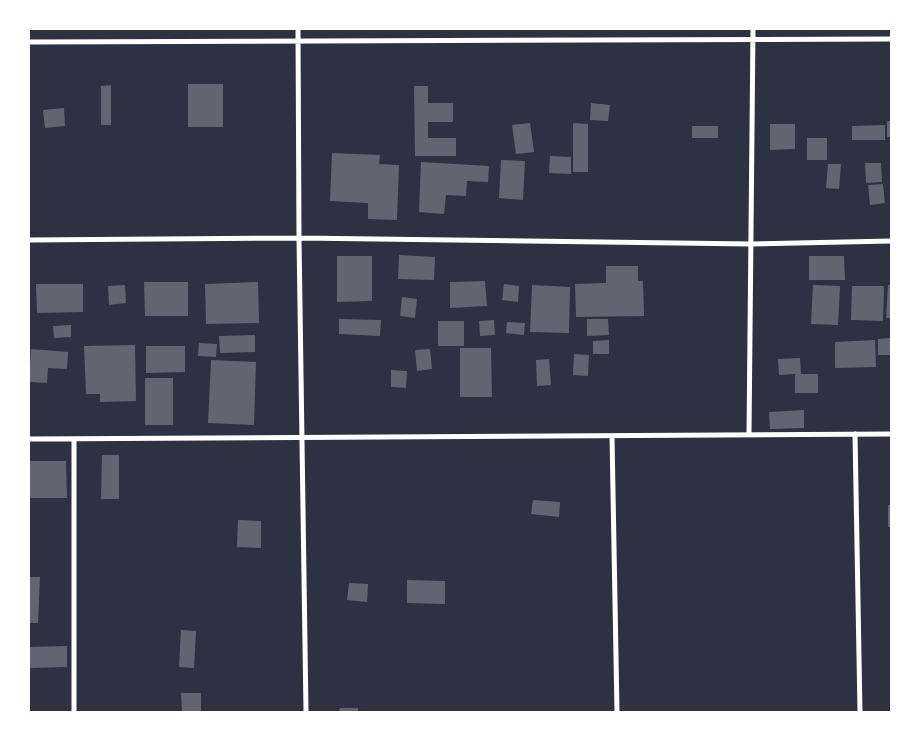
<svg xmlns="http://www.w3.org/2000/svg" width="920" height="741" font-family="'Exo 2',sans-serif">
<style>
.building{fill:#626471}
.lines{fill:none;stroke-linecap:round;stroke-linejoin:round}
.minor{stroke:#fff;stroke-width:5}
</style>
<rect width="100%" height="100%" fill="#2d3142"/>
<!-- building -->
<path class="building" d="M188 84H223V127H188Z
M111 85V125H101V86Z
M414 86H428V103H453V122H428V138H456V156H415Z
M591 103 610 105 608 121 590 120Z
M64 108 65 126 45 128 43 110Z
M887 121H891V137H887Z
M530 123 534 152 516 154 512 125Z
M573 123 588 124V172H573Z
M770 124H795V149L770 150Z
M885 125V140H852V126Z
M692 126H718V138H692Z
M807 138H827V160H807Z
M332 153 380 155 379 164 399 165 397 220 368 219V203L330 201Z
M550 156 571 157V174L549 173Z
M501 160 525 161 523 200 499 198Z
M421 162 489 166 488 182 467 181 466 196 446 195 444 214 419 212Z
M865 163H881L882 182 866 183Z
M828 164H841L839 189 826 188Z
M883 184 885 203 870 205 868 185Z
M399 255 435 257 434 280 398 279Z
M337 256H372V301L337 302Z
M809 256H844L845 280H809Z
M606 266H638V281H643L644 316 576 317 575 284 606 283Z
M485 281 487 306 450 308V282Z
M144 282H188V316H145Z
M258 282 259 323 206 324 205 284Z
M36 284H83V312L37 313Z
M504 284 519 286 518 302 502 300Z
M125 285 126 303 109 305 108 286Z
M532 285 570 287 569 333 530 332Z
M813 285 840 286 838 325 811 324Z
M888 285H891V318H886Z
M852 286H884L883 321 851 320Z
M402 297 417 299 415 318 400 316Z
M339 319 381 320 380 336 339 334Z
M587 319H608L609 335 587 336Z
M494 320 495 335 480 336 479 321Z
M438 321H464V346H438Z
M507 322 525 323 524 335 506 333Z
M71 325V337L54 338 53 326Z
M255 335V352L220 353 219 336Z
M890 338 891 355H878V339Z
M609 340V354H593V341Z
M875 340 876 367 835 368V342Z
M199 343 217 344 216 357 198 356Z
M135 345 136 401 100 402V394H86L84 346Z
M146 346H185V372L146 373Z
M460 348H491L492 397H460Z
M31 349 68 352 67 369 48 368 47 383 29 382Z
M430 349 432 369 417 371 415 350Z
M574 354 589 355 588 376 573 375Z
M800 358 801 374H818V393H795V374L779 375 778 359Z
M549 359 551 385 537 386 536 360Z
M211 360 256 362 254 425 208 423Z
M391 370 407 371 406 388 391 387Z
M145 378H173V425H145Z
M804 410V428L770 429 769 412Z
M102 455H119V499H101Z
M29 461H66L67 498H29Z
M533 500 560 502 559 517 531 514Z
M888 505H891V527H888Z
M238 520 261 521V548L237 547Z
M29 577H40L38 623H29Z
M407 580 445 581V604L407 603Z
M349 583 368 584 367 602 347 600Z
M181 630 196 631 194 668 179 667Z
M67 646V667L29 668V647Z
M181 693H201V712H182Z
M340 708H358V712H339Z"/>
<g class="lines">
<!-- minor -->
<path class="minor" d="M298 29 299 238 306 712
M29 42 891 39
M29 240 299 238 751 244 891 241
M855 434 860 712
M749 435 753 29
M612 436 617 712
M29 439 891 434
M74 439V712"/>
</g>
<!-- border -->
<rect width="920" height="741" fill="none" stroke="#ffffff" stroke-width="60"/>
</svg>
